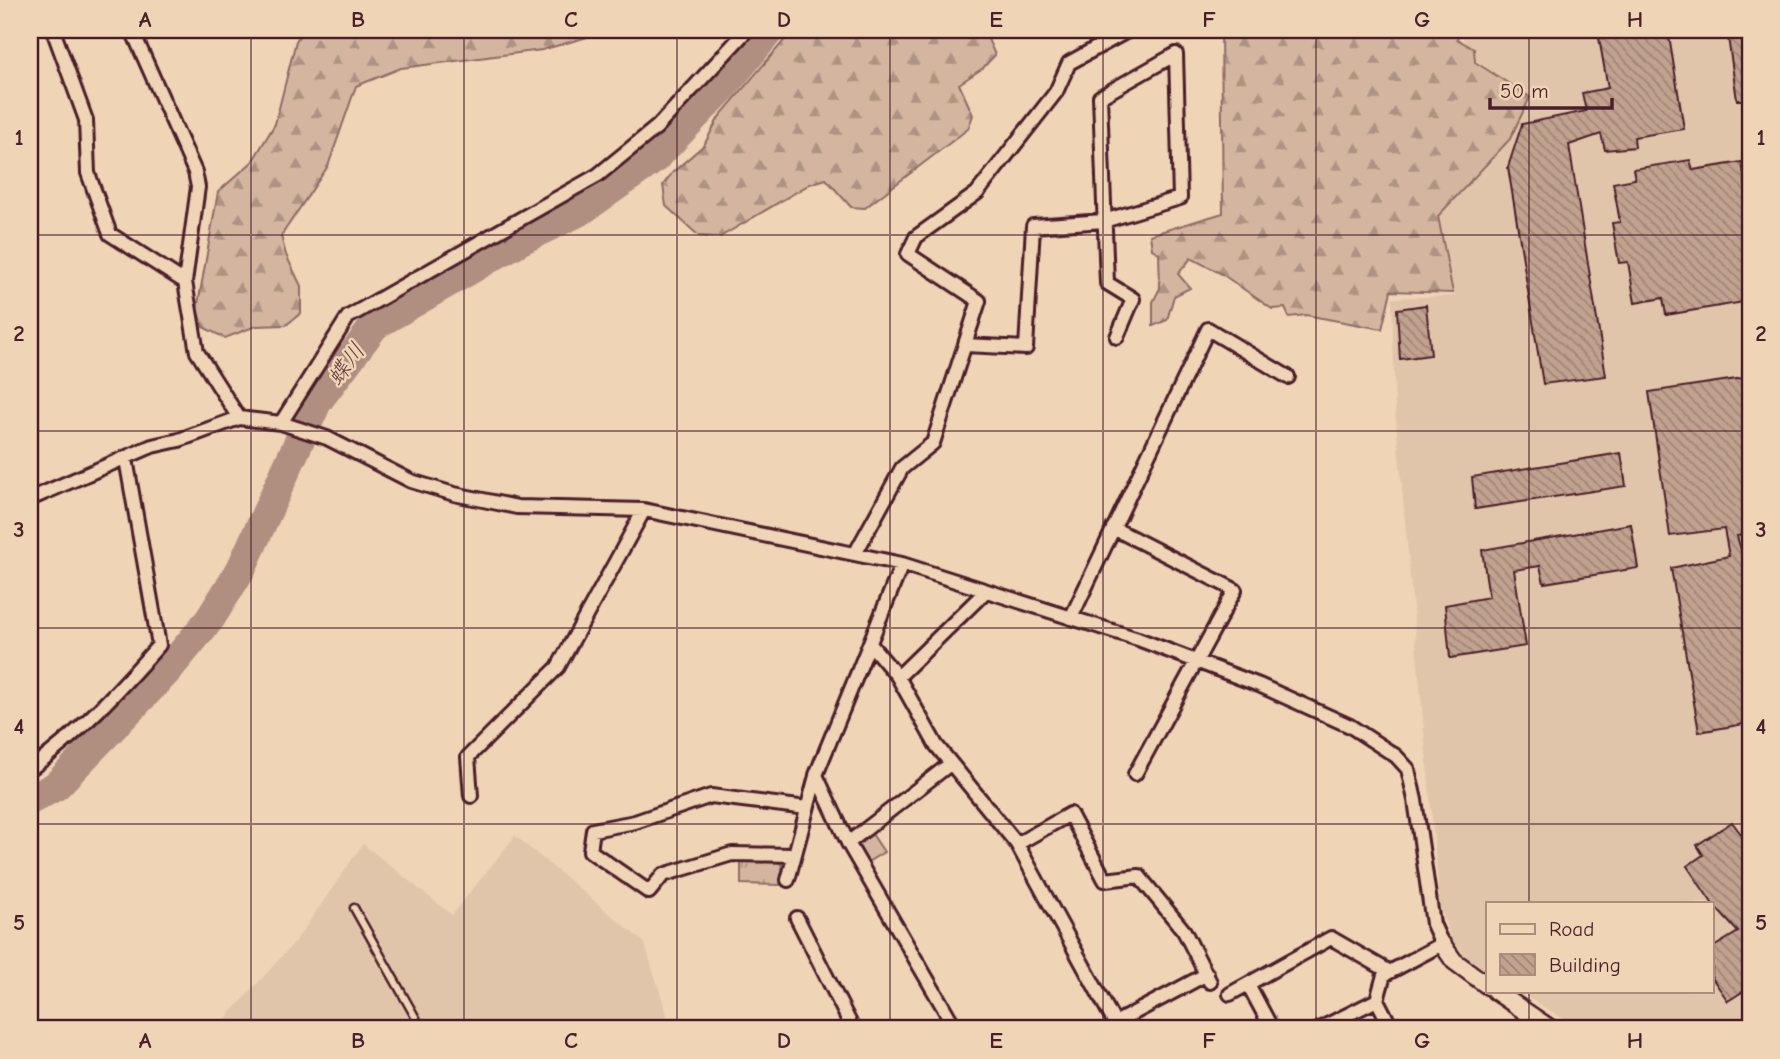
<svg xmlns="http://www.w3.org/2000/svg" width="1780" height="1059" font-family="'Comic Neue','Klee One',sans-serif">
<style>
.built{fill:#e1c5aa}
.forest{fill:url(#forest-firs);stroke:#8f6a66;stroke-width:2}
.park{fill:url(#park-tufts);stroke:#8f6a66;stroke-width:2}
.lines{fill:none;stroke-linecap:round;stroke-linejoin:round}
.river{stroke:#b08f81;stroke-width:30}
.building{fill:url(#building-back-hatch);stroke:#4a1f2b;stroke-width:2}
.service-casing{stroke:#4a1f2b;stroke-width:11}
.minor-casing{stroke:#4a1f2b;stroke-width:18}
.tertiary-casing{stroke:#4a1f2b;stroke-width:21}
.service{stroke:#efd4b6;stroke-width:6}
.minor{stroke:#efd4b6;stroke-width:12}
.tertiary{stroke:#efd4b6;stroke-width:16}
.grid{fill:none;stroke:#4a1f2b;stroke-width:2;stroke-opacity:0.55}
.labels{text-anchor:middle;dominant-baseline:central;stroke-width:5;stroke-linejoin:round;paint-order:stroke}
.water-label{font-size:23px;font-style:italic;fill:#643b40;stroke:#efd4b6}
.neatline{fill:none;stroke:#4a1f2b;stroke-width:2.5}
.grid-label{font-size:23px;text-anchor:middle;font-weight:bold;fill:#4a1f2b}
</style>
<defs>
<pattern id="forest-firs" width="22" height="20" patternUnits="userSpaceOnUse" patternTransform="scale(1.75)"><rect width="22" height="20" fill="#d4b6a0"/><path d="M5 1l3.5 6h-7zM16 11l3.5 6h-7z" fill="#ae9383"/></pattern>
<pattern id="park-tufts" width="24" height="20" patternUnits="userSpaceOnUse" patternTransform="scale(1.75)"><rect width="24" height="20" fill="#d4b6a0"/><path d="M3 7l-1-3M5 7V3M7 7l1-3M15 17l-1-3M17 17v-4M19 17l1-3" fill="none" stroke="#ae9383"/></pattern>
<pattern id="building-back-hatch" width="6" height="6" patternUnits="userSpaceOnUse" patternTransform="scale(1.75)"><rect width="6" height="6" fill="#c1a28f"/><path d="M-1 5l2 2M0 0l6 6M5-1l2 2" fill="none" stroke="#9f8375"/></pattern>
</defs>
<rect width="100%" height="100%" fill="#efd4b6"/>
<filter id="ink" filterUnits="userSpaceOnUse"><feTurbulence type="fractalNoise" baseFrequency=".0143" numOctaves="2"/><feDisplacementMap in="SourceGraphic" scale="14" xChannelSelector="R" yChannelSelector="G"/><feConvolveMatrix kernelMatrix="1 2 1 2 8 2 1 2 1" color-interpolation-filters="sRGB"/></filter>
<g filter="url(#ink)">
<!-- built -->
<path class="built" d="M1460 30H1750V1029H1580L1517 991H1712V903H1488V973L1473 964 1451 939 1440 906 1395 411 1392 298 1455 296 1439 214 1511 137 1530 99 1470 56Z
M515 836 644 942 669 1021 674 1029H216L295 942 363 844 452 915Z"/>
<!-- forest -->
<path class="forest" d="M303 30H612L542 50 401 68 356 86 328 166 281 236 286 255 301 286V313L286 325 256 326 225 338 203 327 197 310 218 192 252 162 275 124 296 41Z
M793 30H977L985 32 995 55 983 68 959 84 973 115 968 129 865 208 851 207 826 179 810 184 720 237 699 236 666 206 663 185 673 172 704 145 719 117Z
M1221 30H1460L1457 39 1474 49 1475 62 1530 97 1510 139 1438 216 1453 293 1391 291 1382 329 1306 315 1289 317 1285 308 1272 309 1222 274 1191 258 1178 274 1190 288 1174 296 1167 320 1153 326V302L1160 288 1159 253 1152 249 1150 235 1223 213Z"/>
<!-- park -->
<path class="park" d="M868 828 884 852 861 866 848 843Z
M741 859 778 860 783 867 780 885 741 884Z"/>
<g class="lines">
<!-- river -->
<path class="river" d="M30 800 56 786 167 671 210 619 241 569 317 402 375 325 521 240 582 210 653 160 724 86 770 30"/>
</g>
<!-- building -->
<path class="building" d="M1653 30H1668L1684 129 1634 137 1635 147 1605 150 1601 134 1569 145 1606 376 1543 384 1508 167 1522 124 1586 111 1582 93 1608 88 1599 38Z
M1727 30H1750V100H1737Z
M1690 160 1693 170 1742 162 1750 214V301L1666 315 1663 298 1635 303 1628 262 1619 263 1612 223 1620 222 1613 183 1635 179 1633 169Z
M1426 305 1431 355 1400 359 1397 309Z
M1750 377V523L1747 524V534L1737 536 1744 560 1750 559V723L1699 732 1671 568 1729 556 1724 529 1670 536 1649 392Z
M1621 453 1626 486 1475 509 1472 477Z
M1631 524 1638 568 1544 583 1540 566 1514 570 1526 646 1450 658 1445 605 1489 597 1482 550Z
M1732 822 1750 846V987L1728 1001 1712 978V948L1738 932 1717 909 1712 912V903L1687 866 1703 855 1697 845Z"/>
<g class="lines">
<!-- service casing -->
<g class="service-casing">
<path id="service" d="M354 908 422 1029"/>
</g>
<!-- minor casing -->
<g class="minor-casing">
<path id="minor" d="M53 30 86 120 88 173 110 234 185 282
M132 30 195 172 198 187 185 282 197 352 239 418
M965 345 1026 348 1033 226 1104 221 1180 198 1176 54 1100 97 1107 283 1133 299 1117 337
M281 423 348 317 598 175 657 127 747 30
M30 499 152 446 179 440 239 418 281 423 327 438 411 481 454 494 517 507 644 510 902 564 1138 639 1259 685 1350 726 1396 756 1408 769 1415 800 1433 924 1442 944 1384 975 1377 1000 1319 1029
M1113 528 1235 590 1135 774
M855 554 902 468 933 443 979 301 908 254 916 237 977 193 1056 92 1069 63 1129 30
M902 564 816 775 848 843 956 1029
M1071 618 1208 329 1288 377
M871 645 898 677 936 745 1017 844 1118 1029
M898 677 986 591
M30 769C79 734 119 690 159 645L126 459
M471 796 468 757 558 667 644 510
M848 843 950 764
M1017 844 1070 814 1105 880 1139 876 1184 931 1210 982
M794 855 732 854 663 875 649 892 590 851 593 830 635 822 711 796 807 808
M788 880 816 776
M797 918 853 1029
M1230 994 1248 984
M1377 1000 1392 1029
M1115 1023 1207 974
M1272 1029 1248 984 1331 938 1390 972"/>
</g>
<!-- tertiary casing -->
<g class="tertiary-casing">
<path id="tertiary" d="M1442 944 1454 961 1488 986
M1495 991 1551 1029"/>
</g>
<!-- service -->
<use href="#service" class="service"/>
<!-- minor -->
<use href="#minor" class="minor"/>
<!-- tertiary -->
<use href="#tertiary" class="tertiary"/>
</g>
</g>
<!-- grid -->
<path class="grid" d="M251 30V1029M464 30V1029M677 30V1029M890 30V1029M1103 30V1029M1316 30V1029M1529 30V903M30 235H1750M30 431H1750M30 628H1750M30 824H1750M1529 991V1029"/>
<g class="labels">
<!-- water labels -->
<g class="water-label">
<text transform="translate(346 364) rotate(-53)">蝶川</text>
</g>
</g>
<!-- margin -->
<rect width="1780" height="1059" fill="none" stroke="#efd4b6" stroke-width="77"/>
<!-- legend -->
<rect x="1486" y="902" width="228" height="91" fill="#efd4b6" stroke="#ad8c7e" stroke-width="2"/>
<rect x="1500" y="924" width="35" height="10" fill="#efd4b6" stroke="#ad8c7e" stroke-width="2"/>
<text x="1549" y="936" font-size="21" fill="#4a1f2b">Road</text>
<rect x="1500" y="954" width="35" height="21" fill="url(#building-back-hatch)" stroke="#ad8c7e" stroke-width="2"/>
<text x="1549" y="972" font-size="21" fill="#4a1f2b">Building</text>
<!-- scale -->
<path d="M1490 98v10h122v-10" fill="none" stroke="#4a1f2b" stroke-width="3.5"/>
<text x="1500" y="98" font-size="21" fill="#4a1f2b" stroke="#efd4b6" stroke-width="5" paint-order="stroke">50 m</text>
<rect x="38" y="38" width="1704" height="982" class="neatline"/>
<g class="grid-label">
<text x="145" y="27">A</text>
<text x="358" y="27">B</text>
<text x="571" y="27">C</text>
<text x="784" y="27">D</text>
<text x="996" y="27">E</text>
<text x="1209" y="27">F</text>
<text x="1422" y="27">G</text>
<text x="1635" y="27">H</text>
<text x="19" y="145">1</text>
<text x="1761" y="145">1</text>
<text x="19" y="341">2</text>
<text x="1761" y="341">2</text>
<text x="19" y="537">3</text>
<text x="1761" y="537">3</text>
<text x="19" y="734">4</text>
<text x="1761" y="734">4</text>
<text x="19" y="930">5</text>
<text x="1761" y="930">5</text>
<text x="145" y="1048">A</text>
<text x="358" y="1048">B</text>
<text x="571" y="1048">C</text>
<text x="784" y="1048">D</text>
<text x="996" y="1048">E</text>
<text x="1209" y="1048">F</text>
<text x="1422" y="1048">G</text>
<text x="1635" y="1048">H</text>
</g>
</svg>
